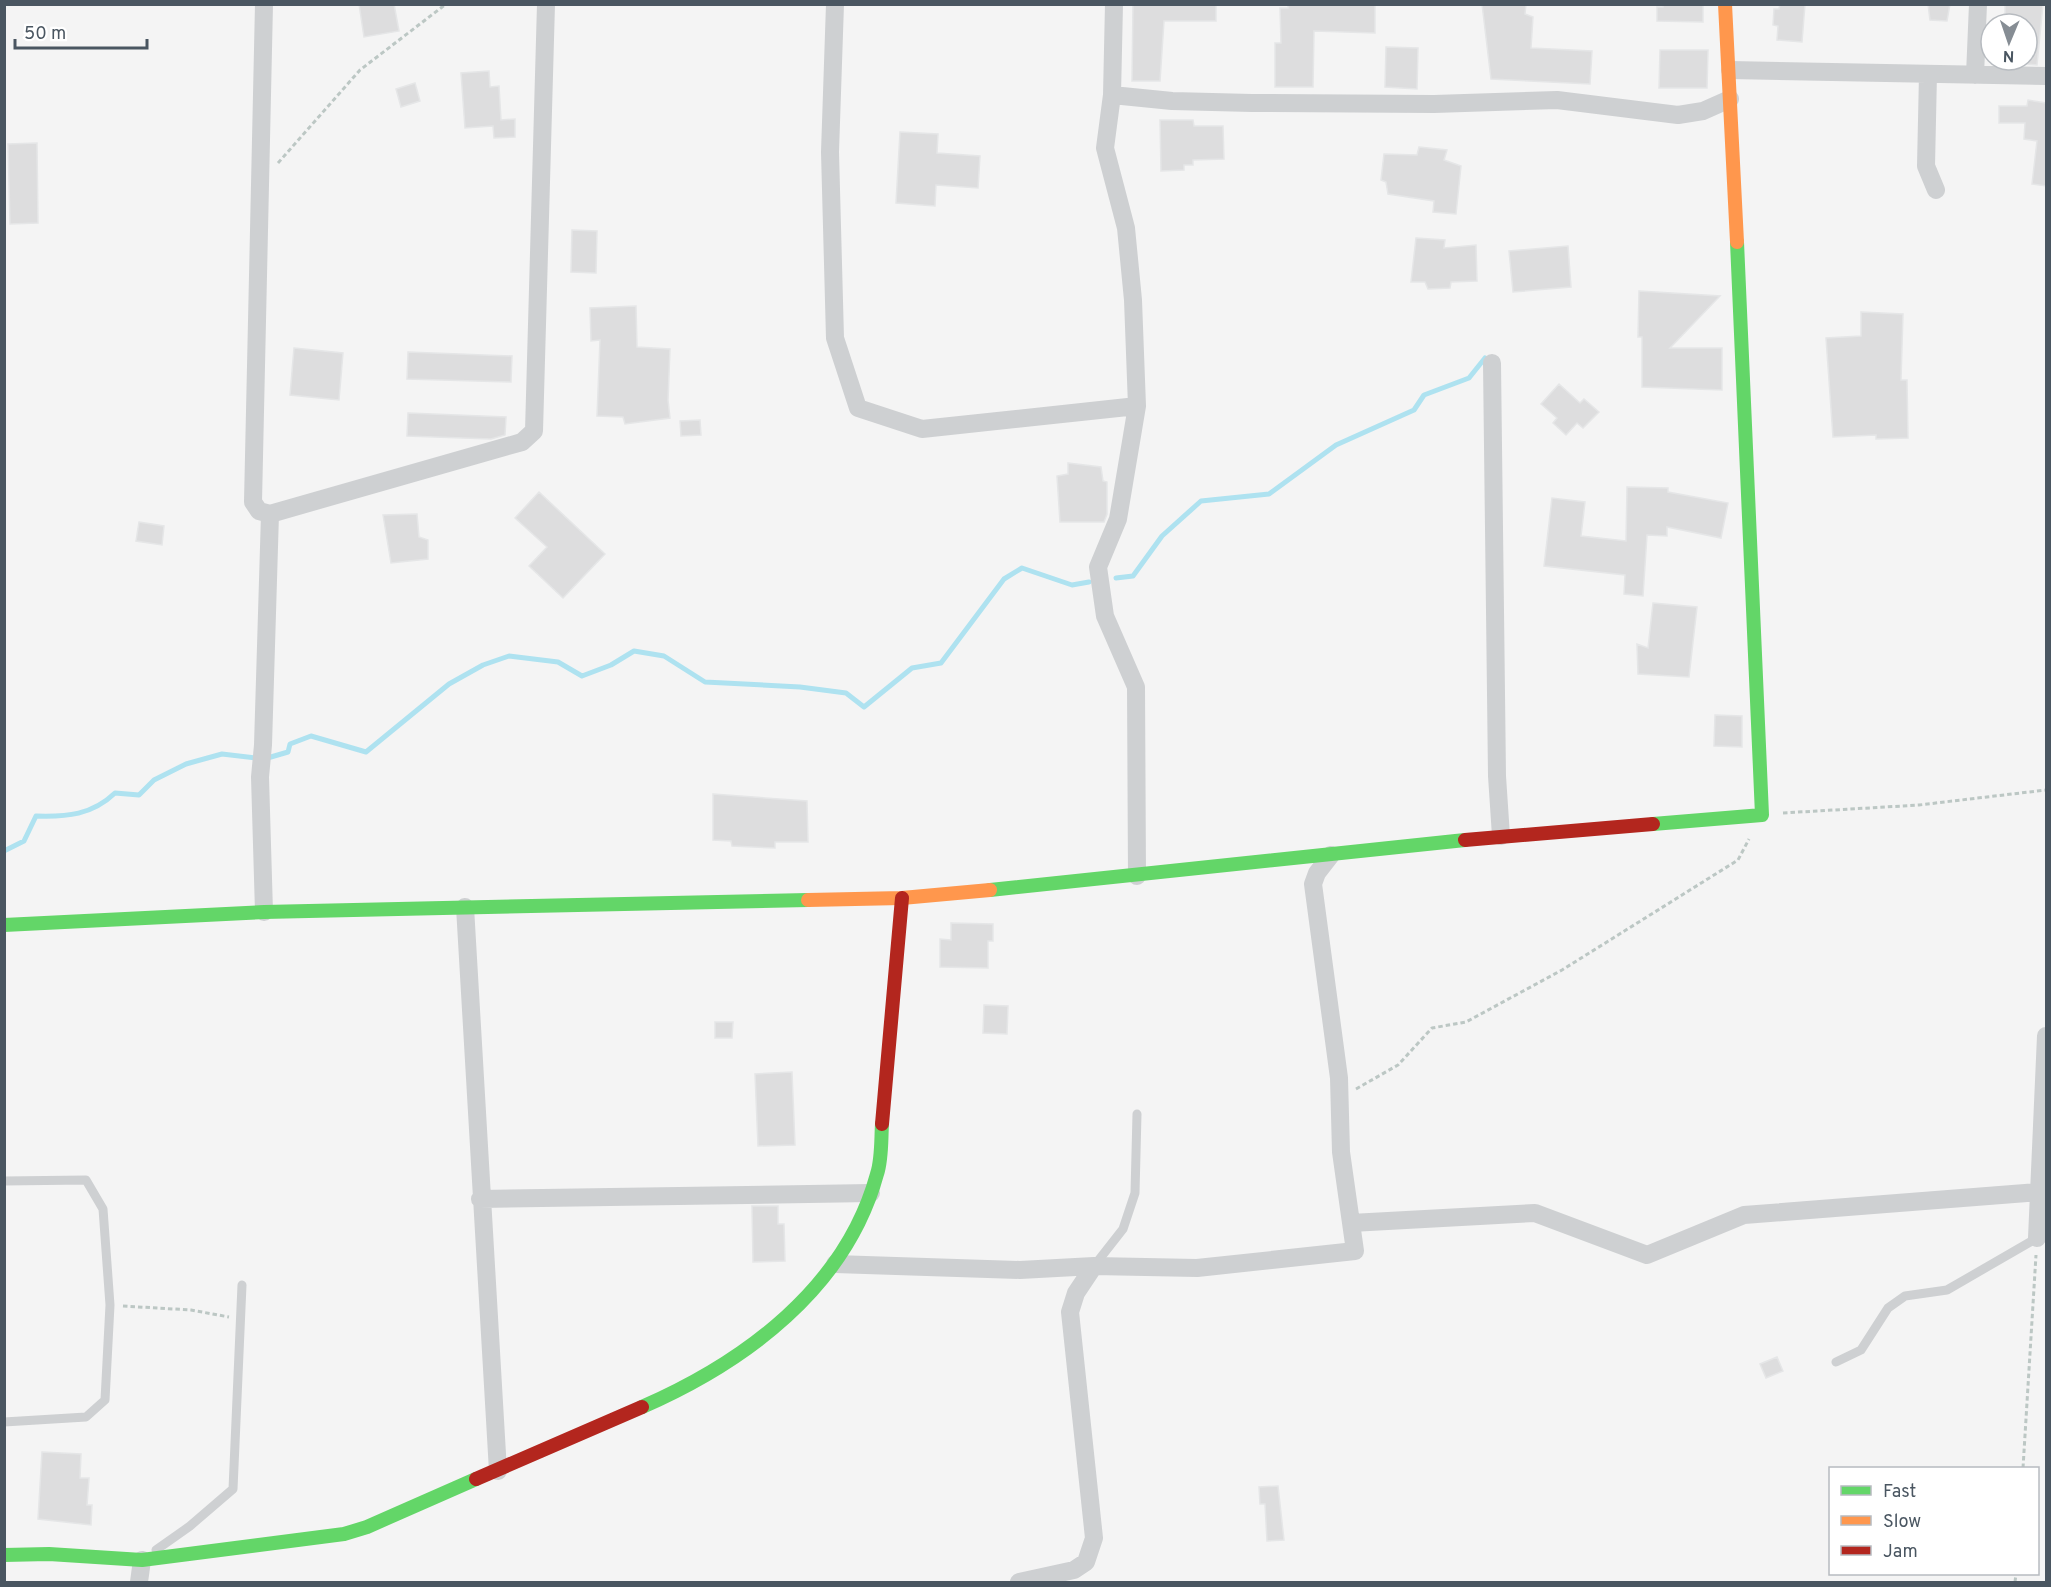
<svg xmlns="http://www.w3.org/2000/svg" width="2051" height="1587" font-family="Overpass,sans-serif">
<style>
.lines{fill:none;stroke-linecap:round;stroke-linejoin:round}
.stream{stroke:#aee2f0;stroke-width:5}
.building{fill:#ddddde;stroke:#e5e6e7;stroke-width:1.5}
.path{stroke:#bcc7c4;stroke-width:3;stroke-dasharray:4.5 3;stroke-linecap:butt}
.lane{stroke:#ced0d2;stroke-width:9}
.street{stroke:#ced0d2;stroke-width:18}
.fast{stroke:#63d668;stroke-width:14}
.slow{stroke:#ff974d;stroke-width:14}
.jam{stroke:#b3261e;stroke-width:14}
</style>
<rect width="100%" height="100%" fill="#f4f4f4"/>
<g class="lines">
<!-- stream -->
<path class="stream" d="M1116 578 1133 576 1162 536 1201 501 1269 494 1336 445 1414 410 1424 395 1469 378 1485 358
M4 851 24 841 36 816C67 817 92 815 115 793L139 795 154 780 186 764 222 754 264 759 288 752 290 744 311 736 366 752 449 684 483 665 509 656 558 662 582 676 611 665 634 651 664 656 705 682 800 687 846 693 864 707 912 668 941 663 1004 579 1022 568 1072 585 1089 582"/>
</g>
<!-- building -->
<path class="building" d="M359 4H394L399 31 364 37Z
M1133 4H1216V21H1164L1160 81H1132Z
M1288 4H1375V33L1314 31 1313 87H1275V43H1281L1280 8H1288Z
M1482 4H1526L1525 14 1533 17 1531 48 1592 51 1590 84 1491 79Z
M1663 4H1703V22L1657 21V7H1663Z
M1780 4H1805L1802 42 1777 40 1778 26 1773 25 1774 9H1779Z
M1928 4H1950L1947 21 1930 20Z
M2005 4H2043L2037 65 2027 64V24H2005Z
M1386 47 1418 48 1417 89 1385 87Z
M1660 50H1708L1707 88H1659Z
M489 71 490 87 499 86 501 120 515 119V137L494 138 493 126 465 128 461 73Z
M415 83 420 101 401 107 396 89Z
M2028 100 2046 103V186L2032 184 2037 141 2024 139 2025 123H1999V106H2027Z
M1160 120H1193L1194 126H1223L1224 159 1193 160V165H1184V170L1161 171Z
M900 132 938 134 937 153 980 156 978 188 936 185 935 206 896 203Z
M37 143 38 223 10 224 8 144Z
M1419 147 1447 150 1444 160 1461 166 1456 214 1433 212 1434 201 1388 194 1386 182 1381 180 1384 154 1417 155Z
M572 230 597 231 596 273 571 272Z
M1416 238 1445 240 1444 248 1476 245 1477 281 1451 282 1450 288 1428 289 1425 282H1411Z
M1568 246 1571 287 1513 292 1509 251Z
M1639 291 1720 296 1670 348H1722V390L1642 387V337H1638Z
M636 306 637 347 670 349 668 400 670 418 625 424 623 417 597 416 600 340 591 341 590 308Z
M1861 312 1903 314 1901 380H1907L1908 438 1876 439V435L1833 437 1826 338 1861 336Z
M294 348 343 353 339 400 290 395Z
M408 352 512 356 511 382 407 379Z
M1559 384 1580 403 1584 399 1599 412 1583 428 1577 423 1566 435 1553 423 1557 418 1541 404Z
M408 413 506 417 505 435 491 439 407 436Z
M700 420 701 435 681 436 680 421Z
M1068 463 1101 467 1103 481 1107 482V514L1104 522H1060L1057 476 1068 474Z
M1627 487 1668 488V492L1728 503 1721 538 1667 527V536L1647 535 1643 596 1624 594 1625 575 1544 566 1552 498 1585 502 1581 536 1626 541Z
M539 492 605 554 563 598 529 566 547 547 515 518Z
M417 514 419 537 428 540V559L391 563 383 515Z
M139 522 164 526 162 545 136 541Z
M1653 603 1697 607 1689 677 1638 674 1637 644 1648 648Z
M1715 715 1742 716V747L1714 746Z
M713 794 807 801 808 842H775V848L732 846 731 841 713 840Z
M951 923 993 924V941H988V968L940 967V939L951 940Z
M984 1005 1008 1006 1007 1034 983 1033Z
M715 1022H733L732 1038H715Z
M792 1072 795 1145 758 1146 755 1074Z
M752 1206H778V1224H784L785 1261 753 1262Z
M1777 1357 1783 1371 1766 1378 1760 1364Z
M42 1452 81 1454 80 1478H89L87 1505H92L91 1525 38 1519Z
M1278 1486 1284 1540 1267 1541 1265 1504H1260L1259 1487Z"/>
<g class="lines">
<!-- path -->
<path class="path" d="M278 163 360 70 446 4
M1783 813 1919 805 2046 790
M1356 1089 1398 1065 1432 1028 1466 1022 1562 970 1738 860 1749 839
M123 1306 191 1310 229 1317
M2023 1468 2036 1255
M2015 1582 2016 1574"/>
<!-- lane -->
<path class="lane" d="M4 1181 86 1180 103 1209 110 1305 105 1400 86 1417 4 1422
M1094 1266 1123 1229 1135 1193 1137 1114
M1836 1362 1861 1350 1888 1308 1905 1296 1947 1290 2037 1238
M156 1550 190 1526 233 1489 242 1285"/>
<!-- street -->
<path class="street" d="M264 4 253 502 259 511 270 514 522 442 534 431 546 4
M835 4 830 152 835 338 858 408 922 429 1137 406
M1114 4 1112 95 1105 148 1126 228 1133 300 1137 406 1118 519 1098 567 1105 616 1136 687 1137 876
M1730 70 2046 76
M1928 74 1926 166 1936 190
M1975 75 1978 4
M1112 95 1172 101 1252 103 1434 104 1557 100 1678 115 1703 111 1730 99
M1492 363 1497 776 1501 836
M465 907 498 1471
M264 912 260 777 263 745 270 514
M480 1199 871 1193
M1351 1223 1535 1213 1647 1255 1744 1215 2039 1192
M2037 1238 2046 1036
M835 1264 1020 1270 1094 1266 1076 1293 1070 1312 1094 1538 1086 1562 1074 1570 1019 1582
M1094 1266 1197 1268 1355 1251 1341 1152 1339 1078 1313 884 1317 873 1331 855
M139 1582 142 1560"/>
<!-- fast -->
<path class="fast" d="M1653 824 1762 815 1737 242
M990 890 1465 840
M4 925 264 912 808 900
M642 1407C745 1362 846 1288 877 1174 882 1159 881 1140 882 1124
M4 1555 49 1554 142 1560 344 1534 367 1527 476 1479"/>
<!-- slow -->
<path class="slow" d="M1725 4 1737 242
M808 900 902 898 990 890"/>
<!-- jam -->
<path class="jam" d="M1465 840 1653 824
M882 1124 902 898
M476 1479 642 1407"/>
</g>
<!-- border -->
<rect width="2051" height="1587" fill="none" stroke="#4a5661" stroke-width="12"/>
<!-- legend -->
<rect x="1829" y="1467" width="210" height="108" fill="#ffffff" stroke="#b7bbc0" stroke-width="1.5"/>
<rect x="1841" y="1486" width="30" height="9" fill="#63d668" stroke="#b7bbc0" stroke-width="1.5"/>
<text x="1883" y="1497" font-size="18" fill="#4a5661">Fast</text>
<rect x="1841" y="1516" width="30" height="9" fill="#ff974d" stroke="#b7bbc0" stroke-width="1.5"/>
<text x="1883" y="1527" font-size="18" fill="#4a5661">Slow</text>
<rect x="1841" y="1546" width="30" height="9" fill="#b3261e" stroke="#b7bbc0" stroke-width="1.5"/>
<text x="1883" y="1557" font-size="18" fill="#4a5661">Jam</text>
<!-- north arrow -->
<g transform="translate(2009 42) rotate(182)"><circle r="28" fill="#ffffff" stroke="#b7bbc0" stroke-width="1.5"/>
<path d="M0-4.5L10 22L0 15L-10 22Z" fill="#868d94"/>
<text y="-9" font-size="16" font-weight="bold" text-anchor="middle" fill="#4a5661">N</text>
</g>
<!-- scale -->
<path d="M15 39v9h132v-9" fill="none" stroke="#4a5661" stroke-width="3"/>
<text x="24" y="39" font-size="18" fill="#4a5661" stroke="#ffffff" stroke-width="4.5" paint-order="stroke">50 m</text>
</svg>
